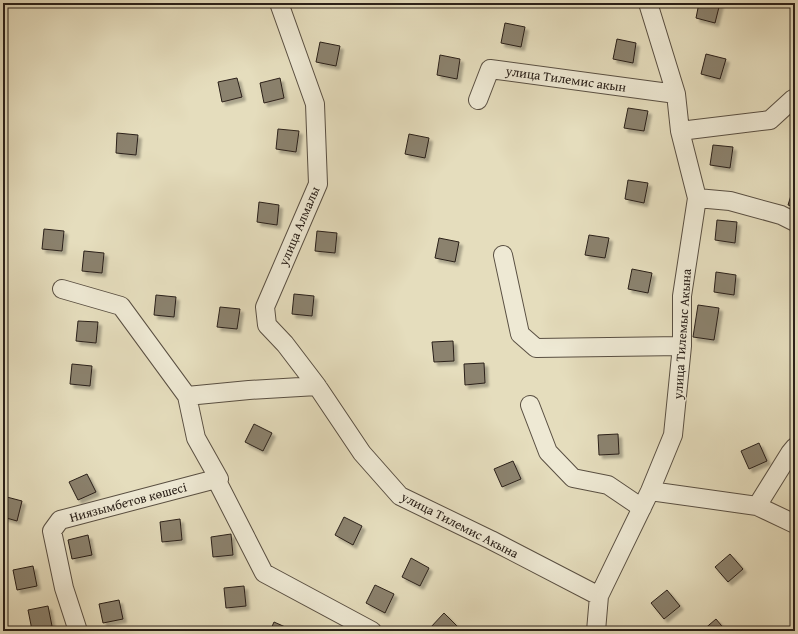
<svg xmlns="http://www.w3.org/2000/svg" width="798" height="634" font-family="'Gentium Book Plus',serif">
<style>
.building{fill:#8b826e;stroke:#2a2019;filter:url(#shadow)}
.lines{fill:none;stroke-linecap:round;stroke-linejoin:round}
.minor-casing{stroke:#594f42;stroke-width:20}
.minor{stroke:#eee9d4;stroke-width:18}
.labels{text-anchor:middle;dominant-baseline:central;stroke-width:3;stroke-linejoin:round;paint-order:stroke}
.street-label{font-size:13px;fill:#2a2019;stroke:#eee9d4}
</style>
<defs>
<filter id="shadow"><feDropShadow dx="3.5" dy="3.5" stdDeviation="1" flood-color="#0004"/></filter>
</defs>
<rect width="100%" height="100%" fill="#e5ddbd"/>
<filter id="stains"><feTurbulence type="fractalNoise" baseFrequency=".005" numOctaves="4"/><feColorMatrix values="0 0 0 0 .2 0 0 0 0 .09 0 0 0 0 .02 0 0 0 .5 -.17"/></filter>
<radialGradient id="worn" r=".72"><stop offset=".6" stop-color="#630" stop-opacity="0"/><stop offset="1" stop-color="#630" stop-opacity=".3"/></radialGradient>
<!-- building -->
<path class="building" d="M699 3H720L715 23 696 18Z
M505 23 525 27 521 47 501 43Z
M617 39 636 43 633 63 613 59Z
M320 42 340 46 336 66 316 62Z
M706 54 726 59 720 79 701 74Z
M440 55 460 59 457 79 437 75Z
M237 78 242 97 222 102 218 82Z
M280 78 284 98 264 103 260 83Z
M628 108 648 111 644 131 624 128Z
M278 129 299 131 296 152 276 149Z
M117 133 138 135 136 155 116 153Z
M409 134 429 138 425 158 405 154Z
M713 145 733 147 730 168 710 165Z
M628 180 648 183 644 203 625 199Z
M794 186H795V207L788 205Z
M259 202 279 205 277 225 257 222Z
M717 220 737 222 735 243 715 240Z
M44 229 64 231 62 251 42 249Z
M317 231 337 233 335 253 315 251Z
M589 235 609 238 605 258 585 255Z
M439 238 459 242 455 262 435 258Z
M84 251 104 253 102 273 82 271Z
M632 269 652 273 648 293 628 289Z
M716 272 736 275 734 295 714 292Z
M294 294 314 296 312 316 292 314Z
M156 295 176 297 174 317 154 315Z
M698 305 719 308 714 340 693 337Z
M220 307 240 309 237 329 217 327Z
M78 321 98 322 96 343 76 341Z
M453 341 454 361 434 362 432 342Z
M484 363 485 383 465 385 464 364Z
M72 364 92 366 90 386 70 384Z
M254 424 272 433 263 451 245 442Z
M618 434 619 454 599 455 598 435Z
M759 443 767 461 749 469 741 451Z
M513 461 521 479 502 487 494 469Z
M87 474 96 492 78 500 69 482Z
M3 496 22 501 17 521 3 517Z
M344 517 362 526 353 545 335 535Z
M180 519 182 540 162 542 160 522Z
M231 534 233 555 213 557 211 537Z
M88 535 92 555 72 559 68 540Z
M730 554 743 569 728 582 715 567Z
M411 558 429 568 420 586 402 577Z
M33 566 37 586 17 590 13 570Z
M375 585 394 594 385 613 366 603Z
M244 586 246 606 226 608 224 588Z
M667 590 680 606 664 619 651 603Z
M119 600 123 619 103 623 99 604Z
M48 606 52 626 32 630 28 610Z
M444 613 458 627 455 631H433L430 628Z
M716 619 726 631H702Z
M274 622 292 630V631H270Z"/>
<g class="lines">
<!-- minor casing -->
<g class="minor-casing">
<path id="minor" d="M279 3 315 104 318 184 265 307 267 325 285 344 317 386 362 453 400 496 491 540 599 596
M478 100 490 69 676 94
M680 131 770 120 793 99H795
M697 198 730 201 781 215 795 222
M503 255 520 334 536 348 682 346
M62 289 121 306 187 396 196 438 219 479H216L264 573 372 631
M187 396 249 390 317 386
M530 405 548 452 573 478 608 485 642 508
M650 491 757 506 790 453 795 447
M757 506 795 524
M78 631 64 588 52 531 60 520 216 479
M596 631 599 596 650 491 673 435 682 346V296L697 198 680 131 676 94 648 3"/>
</g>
<!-- minor -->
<use href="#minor" class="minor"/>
</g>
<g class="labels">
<!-- street labels -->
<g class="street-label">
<text transform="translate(566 79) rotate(8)">улица Тилемис акын</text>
<text transform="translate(299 226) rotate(-67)">улица Алмалы</text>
<text transform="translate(682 334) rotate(-86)">улица Тилемыс Акына</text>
<text transform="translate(128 502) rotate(-15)">Ниязымбетов көшесі</text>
<text transform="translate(460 525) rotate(27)">улица Тилемис Акына</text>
</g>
</g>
<!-- margin -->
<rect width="798" height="634" fill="none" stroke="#e5ddbd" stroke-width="16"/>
<rect x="4" y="4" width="790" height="626" fill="none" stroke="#2a2019" stroke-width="2"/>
<rect x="8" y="8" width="782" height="618" fill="none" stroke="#2a2019"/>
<rect width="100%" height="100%" filter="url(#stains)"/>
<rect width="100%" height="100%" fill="url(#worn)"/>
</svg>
